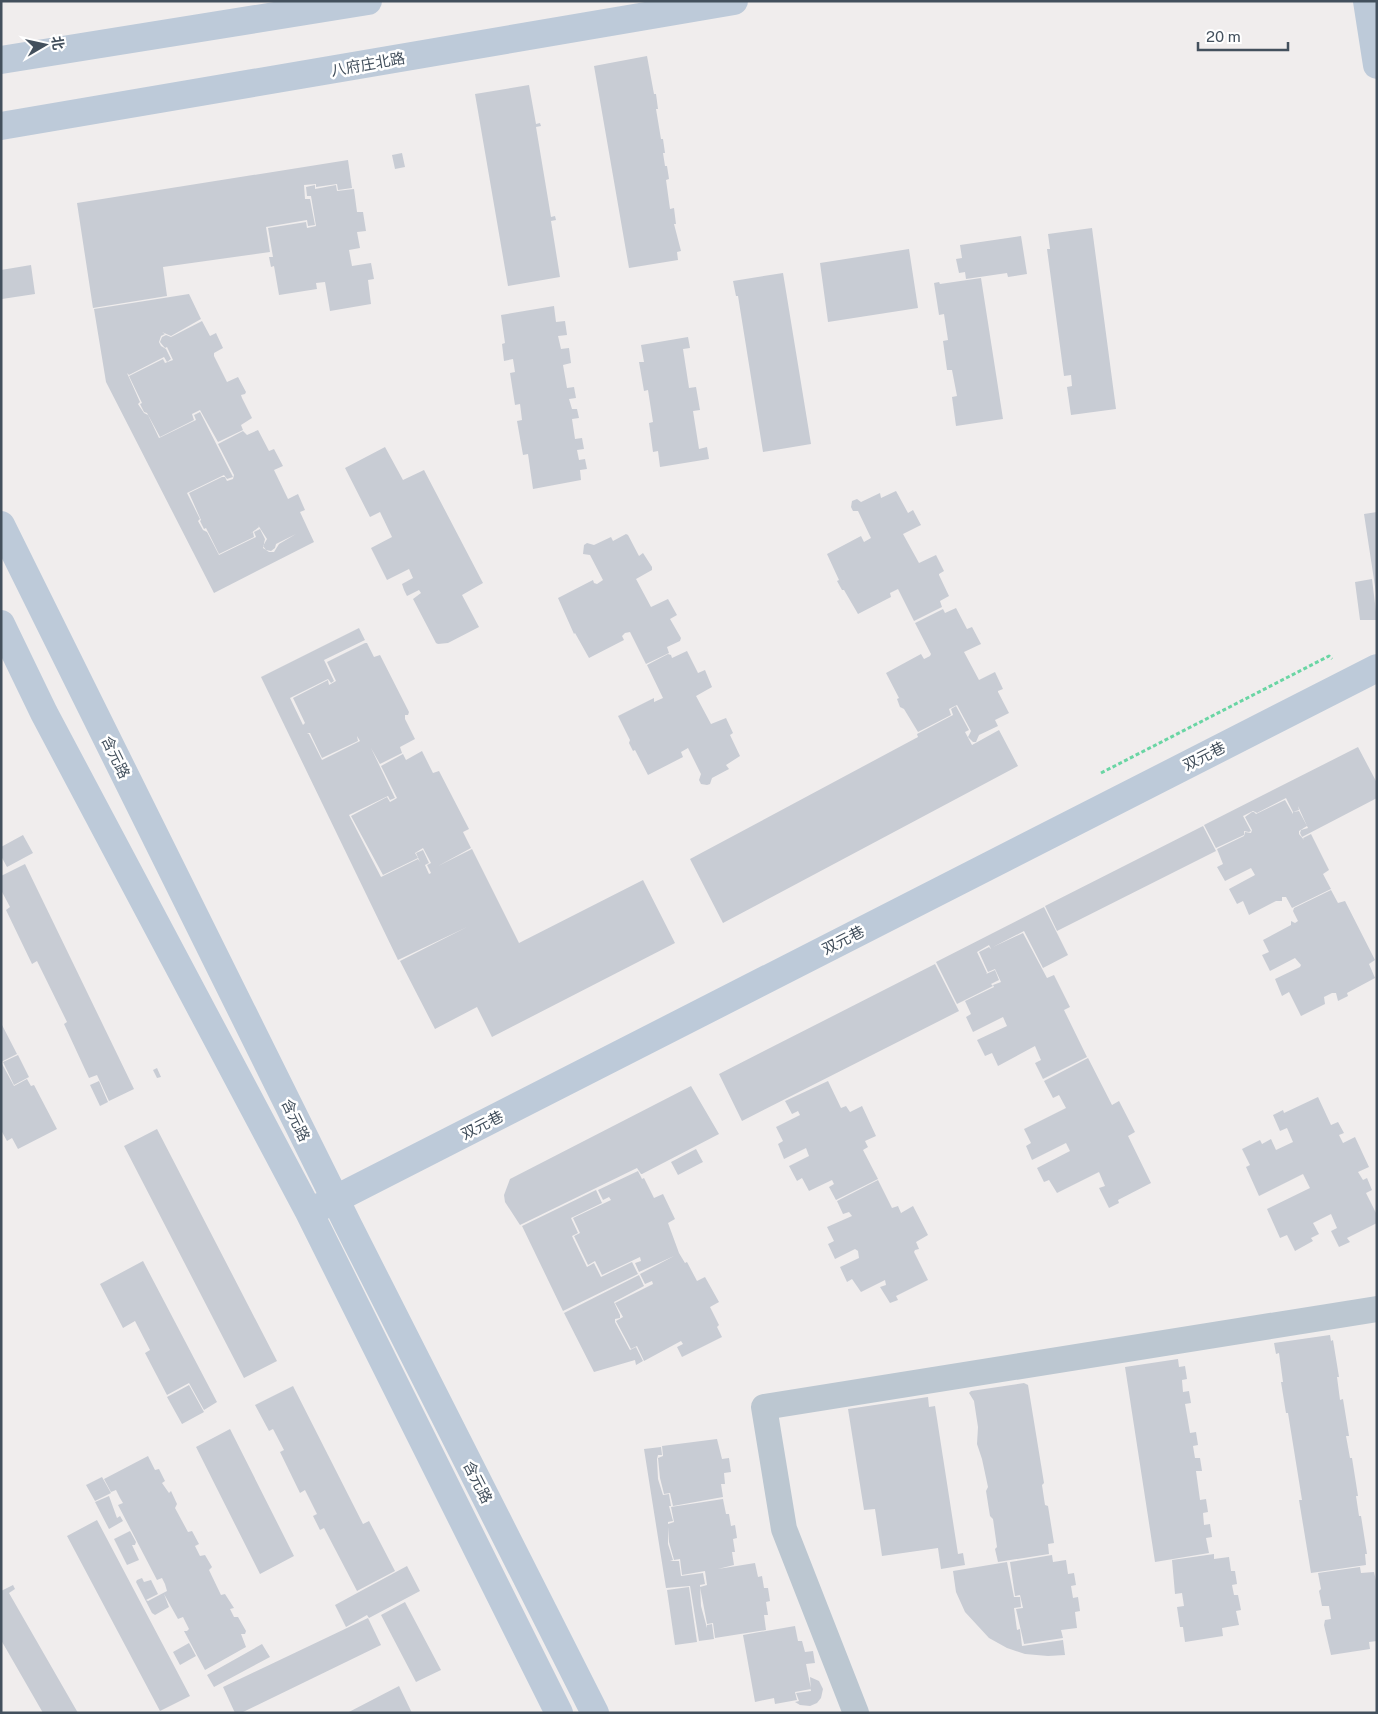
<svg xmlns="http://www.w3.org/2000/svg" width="1378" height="1714" font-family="'Public Sans','Noto Sans SC',sans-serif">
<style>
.building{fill:#c8ccd4;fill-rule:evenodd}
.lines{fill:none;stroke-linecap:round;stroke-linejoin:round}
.path{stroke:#6ad5a4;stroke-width:3;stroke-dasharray:4 2.5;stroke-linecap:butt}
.street{stroke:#bcc7d1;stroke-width:26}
.secondary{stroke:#bdcad9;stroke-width:28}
.labels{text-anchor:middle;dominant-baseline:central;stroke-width:5;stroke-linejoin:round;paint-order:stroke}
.street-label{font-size:15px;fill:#43505d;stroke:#fff}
</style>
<rect width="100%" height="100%" fill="#f0eded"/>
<!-- building -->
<path class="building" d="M647 56 654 94H656L658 109H656L661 139H663L665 153H663L665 166H667L669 179 666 180 670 209 674 208 676 224H674L681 251 677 252 678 260 629 268 594 66Z
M529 85 536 124 540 123 541 126 536 127 551 217 555 216 556 220 551 221 560 277 508 286 475 94Z
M402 153 405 167 395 169 392 155Z
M348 160 352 188 338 190 337 184 316 187V184L304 185 305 199H310L315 225 308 226 307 220 266 227 270 252 163 267 167 296 93 308 77 203Z
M315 185V189L336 185 337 191 354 189 357 212H363L366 231 357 232 360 248 349 250 352 266 371 263 374 279 368 280 371 304 330 311 325 282 316 283 317 289 279 295 274 266 271 267 269 257H273L268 228 306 222 307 228 316 226 311 196H307L306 187Z
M1092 228 1116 409 1071 415 1067 387 1072 386 1071 375 1064 376 1047 249H1050L1048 234Z
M1021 236 1027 274 1008 277 1007 273 966 279 965 272 959 273 956 259 962 258 960 245Z
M909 249 918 308 828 322 820 263Z
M31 265 35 294 2 299 1 270Z
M783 273 811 444 763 452 738 296H736L733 281Z
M981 278 1003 419 956 426 952 397 957 396 952 370H947L943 341 948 340 944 314 939 315 934 283 939 282 940 284Z
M189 294 201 319 171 336 162 332 165 334 161 336 159 342 161 346 166 349 171 359 167 362 164 357 129 375 127 373 140 402 138 404 144 413 148 415 159 438 196 420 194 415 200 412 233 477 227 479 224 475 187 493 200 519 196 523 198 521 203 530 207 532 219 555 256 537 254 532 260 529 265 539 263 548 269 552H274L279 544 296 534 276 544 275 548 271 551 266 550 263 546 267 539 258 525 259 527 250 534 253 532 254 537 219 554 206 528 204 529 200 521 201 520 189 493 222 477H225L227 481 233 479 234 475 218 444 243 431 247 435 258 430 269 451 274 449 283 466 274 470 288 499 298 494 305 510 300 512 314 542 214 593 106 382 94 309Z
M554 306 556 322 565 321 567 335 558 336 561 349 569 348 571 363 563 365 567 388 574 387 576 398 569 399 572 409H577L579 418 572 419 575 439 582 438 584 449 577 450 579 460 585 459 587 469 580 470 581 480 533 489 528 454 523 455 517 421 522 420 520 404 515 405 510 373 515 372 513 359 504 361 502 344 505 343 501 315Z
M202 321 210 336 216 333 223 348 214 353V356L227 382 238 377 246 392 245 394 241 395 242 398 252 418 241 425 243 430 218 442 200 410 192 414 194 420 160 437 147 413 144 412 140 404 142 403 129 376 163 359 165 363 173 360 167 347 165 348 160 342 162 337 166 335 171 337Z
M688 337 690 348 683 349 689 388 696 387 700 410 693 411 699 449 707 447 709 459 660 467 658 451 653 452 649 423 653 422 648 390 644 391 639 362H644L641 345Z
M385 447 403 480 424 470 483 583 462 595 479 627 448 643 438 644 436 643 413 599 421 593 419 590 407 596 404 590 402 584 413 578 409 569 387 580 371 548 392 537 380 512 370 517 345 468Z
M896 491 908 513 913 510 921 525 903 534 919 563 936 555 944 571 939 574V575L949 596 940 601 942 607 914 621 898 589 890 593 891 597 858 614 844 590H842L837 581 839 580 827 554 861 536 864 542 871 538 858 511H853L851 507 852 501 857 499 861 502 880 493 881 498Z
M1377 512V593H1376L1364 514Z
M626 534 628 535 639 556 643 553 652 567V570L636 579 651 607 668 599 677 615 670 619 681 638 680 641 667 647 669 653 646 664 630 632 625 633 622 636 624 640 589 658 575 633 574 634 558 598 593 580 594 583 597 584 603 580 590 555 583 554 584 545 587 543 594 545 611 537 613 541Z
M1372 579 1377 620H1360L1355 582Z
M956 608 967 629 972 627 981 644 964 652 979 680 995 672 1003 689 998 691V692L1009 713 995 720 998 726 979 735 976 742H973L968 737 971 731 957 705 949 709 951 715 918 732 904 709 900 707 897 699 899 698 886 673 921 654 924 659 930 656 931 654 915 623 943 609 945 613Z
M359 628 365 640 324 660 334 681 331 683 328 679 290 698 303 725 305 723 293 698 328 680 329 685 336 681 327 662 365 643H367L374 657 380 655 409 712 408 715H405V719L415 739 400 747 402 753 380 764 371 748 395 798 390 800 388 796 349 815 381 877 418 859 420 862 416 853 423 850 429 863 425 865 429 874 431 873 427 865 431 863 423 848 415 853 418 858 383 875 351 816 387 797 390 802 397 798 381 766 403 754 406 760 422 751 433 773 439 771 469 829 463 832 471 848 438 866 472 849 519 943 643 880 675 943 492 1037 477 1007 435 1029 400 961 467 927 398 960 261 677ZM307 733H312H310L322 758 358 741 357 736 360 741 322 760 309 734Z
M687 651 698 673 705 670 712 687 696 696 711 724 726 718 733 733 730 735 740 756 726 765 729 769 712 778 710 784 707 785 701 784 699 780 701 774 688 748 681 752 683 757 648 775 635 750 633 751 629 743 630 740 618 716 654 698V702L663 698 647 665 668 654 671 655 672 658Z
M956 706 969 730 965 732 972 745 999 730 1018 766 723 923 690 859 918 737 917 734 953 715 951 709Z
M1358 747 1377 783V798L1302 837 1300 833 1301 830 1308 828 1307 826 1298 806 1299 810 1293 812 1286 798 1257 813 1253 811 1243 816 1251 831 1249 832 1244 831V835L1216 848 1204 825Z
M1285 800 1293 814V812L1299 811 1307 826 1299 831V834L1304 840 1303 838 1311 834 1329 870 1323 874 1331 889 1292 908 1286 897H1282V901H1276L1249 915 1243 901 1237 904 1229 889 1255 875 1251 868 1225 881 1217 867 1223 864 1217 849 1244 836 1245 832 1251 833 1252 830 1245 817 1252 812H1254L1256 814Z
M1203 826 1216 851 1057 931 1045 906Z
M23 835 33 853 7 867 1 856V847Z
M25 864 134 1089 109 1101 97 1075 89 1078 64 1024 67 1022 37 961 32 964 6 910 10 907 1 890V876Z
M1331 890 1338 903 1345 901 1375 960 1369 964 1375 978 1347 993 1348 996 1338 1001 1336 993H1332L1324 997 1325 1004 1301 1016 1289 992 1282 996 1275 979 1300 967 1301 965 1295 958 1270 971 1262 955 1269 952 1263 940 1291 925V921L1295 923 1298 921 1293 911 1294 908Z
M1044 907 1068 955 1043 968 1024 931 993 947 1023 933 1047 978 1054 975 1070 1007 1064 1010 1087 1057 1043 1079 1035 1063 1041 1060 1035 1046 998 1066 992 1053 985 1056 977 1040 1007 1026 1003 1017 973 1032 966 1017 971 1014 965 1001 994 987 993 985 1001 982 995 969 988 972 979 952 989 947 991 949 989 945 977 952 987 973 986 974 995 970 999 980 991 984 993 986 957 1004 936 962Z
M935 964 959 1011 742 1121 719 1074Z
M1 1023 17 1054 1 1062 14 1086 27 1079 31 1086 34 1085 57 1129 18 1149 12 1138 7 1141 1 1130Z
M18 1055 29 1077 14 1085 3 1062Z
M1088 1058 1112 1105 1119 1101 1135 1132 1128 1136 1151 1183 1118 1200 1119 1203 1109 1208 1099 1188 1105 1186 1099 1172 1057 1193 1049 1180 1044 1182 1037 1168 1070 1151 1066 1143 1032 1160 1026 1146 1031 1143 1024 1129 1066 1108 1059 1095 1053 1098 1044 1081Z
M157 1068 161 1077 157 1078 153 1070Z
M99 1081 108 1102 100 1106 90 1085Z
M828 1081 841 1108 846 1106 850 1112 862 1106 876 1136 865 1141 868 1147 863 1150 878 1179 836 1200 829 1187 834 1184 832 1180 809 1191 802 1178 797 1181 789 1166 809 1156 806 1148 784 1159 778 1144 783 1141 776 1127 800 1115 798 1111 792 1114 785 1101Z
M691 1086 719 1134 642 1174H641L637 1168 520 1225 505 1202 504 1195 510 1179Z
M1318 1097 1331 1125 1338 1122 1344 1133 1339 1135 1343 1143 1355 1137 1369 1167 1358 1172 1363 1180 1367 1178 1372 1190 1366 1193 1377 1215V1223L1347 1238 1350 1242 1339 1247 1331 1231 1337 1228 1331 1214 1313 1223 1319 1234 1311 1238 1313 1241 1295 1251 1287 1235 1280 1238 1267 1209 1310 1188 1303 1174 1259 1196 1246 1167 1250 1165 1242 1149 1260 1140 1262 1144 1271 1139 1276 1150 1293 1142 1287 1128 1280 1131 1273 1115 1283 1110 1284 1113Z
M157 1129 277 1361 244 1378 124 1146Z
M696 1149 703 1162 678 1175 671 1162Z
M638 1171 642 1179 644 1178 654 1198 663 1194 675 1219 668 1223 679 1253 685 1263 687 1262 697 1281 705 1277 719 1302 710 1307 719 1325 717 1327 722 1337 682 1357 677 1347 683 1344 681 1341 644 1361 637 1346 631 1349 616 1321 623 1317 615 1303 653 1284 652 1281 645 1284 640 1274 674 1256 639 1272 635 1263 641 1261 640 1257 602 1275 595 1261 588 1265 574 1236 580 1233 573 1218 611 1200 609 1197 603 1200 598 1190Z
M878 1180 892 1208 898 1206 901 1213 913 1206 928 1235 916 1242 919 1249 915 1250 914 1252 928 1280 896 1296 898 1300 890 1303 880 1287 886 1285 885 1280 861 1292 852 1279 847 1282 840 1267 859 1258 858 1251 855 1249 835 1259 828 1244 834 1241 827 1227 852 1216 849 1212 843 1214 837 1201Z
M596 1190 602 1203 571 1218 578 1233 572 1236 587 1267 594 1263 601 1277 632 1262 638 1274 563 1311 522 1226Z
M143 1261 217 1402 204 1410 189 1383 167 1395 145 1353 150 1350 135 1321 123 1328 100 1284Z
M639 1275 644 1286 614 1302 620 1315V1318L615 1319V1322L630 1350 628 1351 636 1347 643 1361 636 1365 635 1360 594 1372 564 1313Z
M1330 1335 1331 1341 1333 1340 1339 1377H1337L1340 1400 1343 1399 1349 1436H1346L1350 1458H1352L1358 1496H1356L1359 1516H1361L1367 1554H1365L1366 1565 1311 1573 1299 1500H1302L1288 1413H1286L1281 1382H1283L1279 1353 1276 1354 1274 1343Z
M1178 1359 1179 1367 1185 1366 1187 1379 1182 1380 1183 1392 1189 1391 1191 1403 1185 1404 1190 1433 1196 1432 1198 1445 1193 1446 1195 1458H1200L1202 1471H1196L1200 1500 1206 1499 1208 1512 1203 1513 1204 1525 1210 1524 1212 1537 1206 1538 1209 1553 1155 1562 1125 1367Z
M1024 1383 1028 1385 1044 1483 1042 1485 1045 1505 1048 1506 1054 1543 1048 1544 1049 1554 998 1562 995 1549 997 1547 993 1519 990 1516 986 1491 988 1487 982 1459 977 1444 978 1427 974 1401 969 1393 971 1391Z
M189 1385 204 1412 182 1424 167 1397Z
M293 1386 363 1524 369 1521 395 1571 357 1591 324 1528 320 1530 313 1516 317 1514 305 1490 300 1493 280 1452 284 1450 273 1429 269 1431 255 1405Z
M928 1397 929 1407 935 1406 958 1554 963 1553 965 1565 941 1569 938 1548 882 1556 875 1509 864 1510 848 1409Z
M230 1429 294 1556 260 1574 196 1447Z
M717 1439 722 1459 729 1458 731 1472 724 1473 725 1484H721L723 1497 673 1506 670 1493 664 1494 660 1478 658 1458 663 1456 662 1446Z
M661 1447 662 1455H658L657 1459 658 1479 663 1495 669 1494 671 1506H669L673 1521 668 1522V1524L674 1522 671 1507 723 1499 726 1514H729L731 1526 735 1525 737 1538 733 1539 735 1552H732L734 1565 718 1569 755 1563 758 1577 762 1576 764 1588H768L770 1601 766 1602 768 1615H764L766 1630 715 1638 713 1623 707 1624 700 1587 707 1585 705 1571 682 1575 680 1559 674 1560 669 1542 668 1527V1544L673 1560 670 1561H679L681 1576 703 1573 705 1584 700 1585 701 1606 707 1628V1625L712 1624 714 1639 699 1641 690 1586 666 1588 644 1449Z
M148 1456 155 1470 159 1469 165 1481 162 1483 169 1493 171 1491 177 1504 175 1508 188 1532 192 1531 199 1544 195 1546 200 1556 205 1555 212 1567 209 1570 221 1595 225 1594 234 1608 230 1609 234 1617H238L246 1631 245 1634H241L246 1647 205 1670 184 1631H187L189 1629 183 1617 178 1619 164 1594 169 1607 155 1615 152 1613 136 1582 137 1580 142 1578 144 1582 151 1580 158 1594 146 1600 148 1601 167 1591 165 1584 162 1578 157 1580 118 1505 123 1503 120 1498 116 1490 111 1492 104 1479Z
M102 1477 111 1493 95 1501 86 1485Z
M109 1496 117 1518 120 1516 123 1521 109 1529 95 1502Z
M97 1520 190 1696 160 1711 67 1536Z
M130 1531 136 1542 135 1545H132L139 1560 127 1565 114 1539Z
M1214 1554V1559L1229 1557 1231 1571H1235L1237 1584 1232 1585 1234 1595H1238L1241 1610 1236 1611 1239 1625 1222 1628 1223 1636 1185 1642 1183 1627H1180L1177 1607 1184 1606 1182 1593 1175 1594 1172 1560Z
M1052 1555 1053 1562 1066 1560 1068 1574 1074 1573 1076 1585 1071 1586 1073 1598 1078 1597 1080 1611 1075 1612 1077 1628 1061 1630 1063 1638 1024 1644 1016 1609 1023 1608 1020 1595 1015 1596 1010 1562Z
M1007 1562 1014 1597H1020L1021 1607 1014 1608 1017 1630 1020 1629 1022 1646 1063 1640 1065 1655 1048 1656 1025 1654 1007 1648 989 1638 965 1612 956 1592 953 1571Z
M407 1566 420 1591 369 1618 367 1615 346 1627 335 1605Z
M1360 1567 1361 1573 1374 1572 1377 1585V1641L1369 1642 1370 1649 1331 1655 1324 1625 1325 1620 1331 1619 1329 1606H1322L1319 1591 1321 1589 1318 1573Z
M13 1585 15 1589 9 1593 78 1713H43L1 1640V1591Z
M689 1587 697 1642 675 1645 667 1590Z
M405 1602 441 1670 416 1682 381 1615Z
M368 1618 381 1645 241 1713H235L223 1687Z
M795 1626 798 1641H802L805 1652 813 1651 815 1663 806 1664 811 1689 795 1692 797 1700 775 1704 774 1698 755 1702 743 1635Z
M189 1643 196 1656 180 1665 173 1652Z
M262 1644 270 1657 214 1687 207 1675Z
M810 1677 819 1681 823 1689 821 1698 817 1703 810 1706 800 1705 795 1702 799 1701 796 1693 811 1691Z
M399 1686 412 1713H347Z"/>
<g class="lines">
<!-- path -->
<path class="path" d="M1101 773 1329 656 1332 659"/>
<!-- street -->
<path class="street" d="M856 1713 784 1529 764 1407 1377 1309"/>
<!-- secondary -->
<path class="secondary" d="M1367 1 1377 65
M1 60 368 1
M1 126 734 1
M1 525 348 1225 595 1713
M1 624 44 713 309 1212 559 1713
M320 1207 1377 668"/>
</g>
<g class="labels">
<!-- street labels -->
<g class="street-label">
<text transform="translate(368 64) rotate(-10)">八府庄北路</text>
<text transform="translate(1204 756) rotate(-27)">双元巷</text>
<text transform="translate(116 757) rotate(64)">含元路</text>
<text transform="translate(843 940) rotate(-27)">双元巷</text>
<text transform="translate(296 1120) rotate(64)">含元路</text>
<text transform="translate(482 1125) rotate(-27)">双元巷</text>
<text transform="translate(478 1482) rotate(63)">含元路</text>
</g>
</g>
<!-- border -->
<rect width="1378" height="1714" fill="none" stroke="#43505d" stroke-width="5"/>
<!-- north arrow -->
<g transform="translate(45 45) rotate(81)" stroke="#ffffff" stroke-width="4" paint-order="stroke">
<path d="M0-4L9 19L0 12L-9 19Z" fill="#43505d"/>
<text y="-8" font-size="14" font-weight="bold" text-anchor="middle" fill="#43505d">北</text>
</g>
<!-- scale -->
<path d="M1198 42v8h90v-8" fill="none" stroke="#43505d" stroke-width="2.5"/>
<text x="1206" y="42" font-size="15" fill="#43505d" stroke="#ffffff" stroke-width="4" paint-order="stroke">20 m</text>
</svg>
